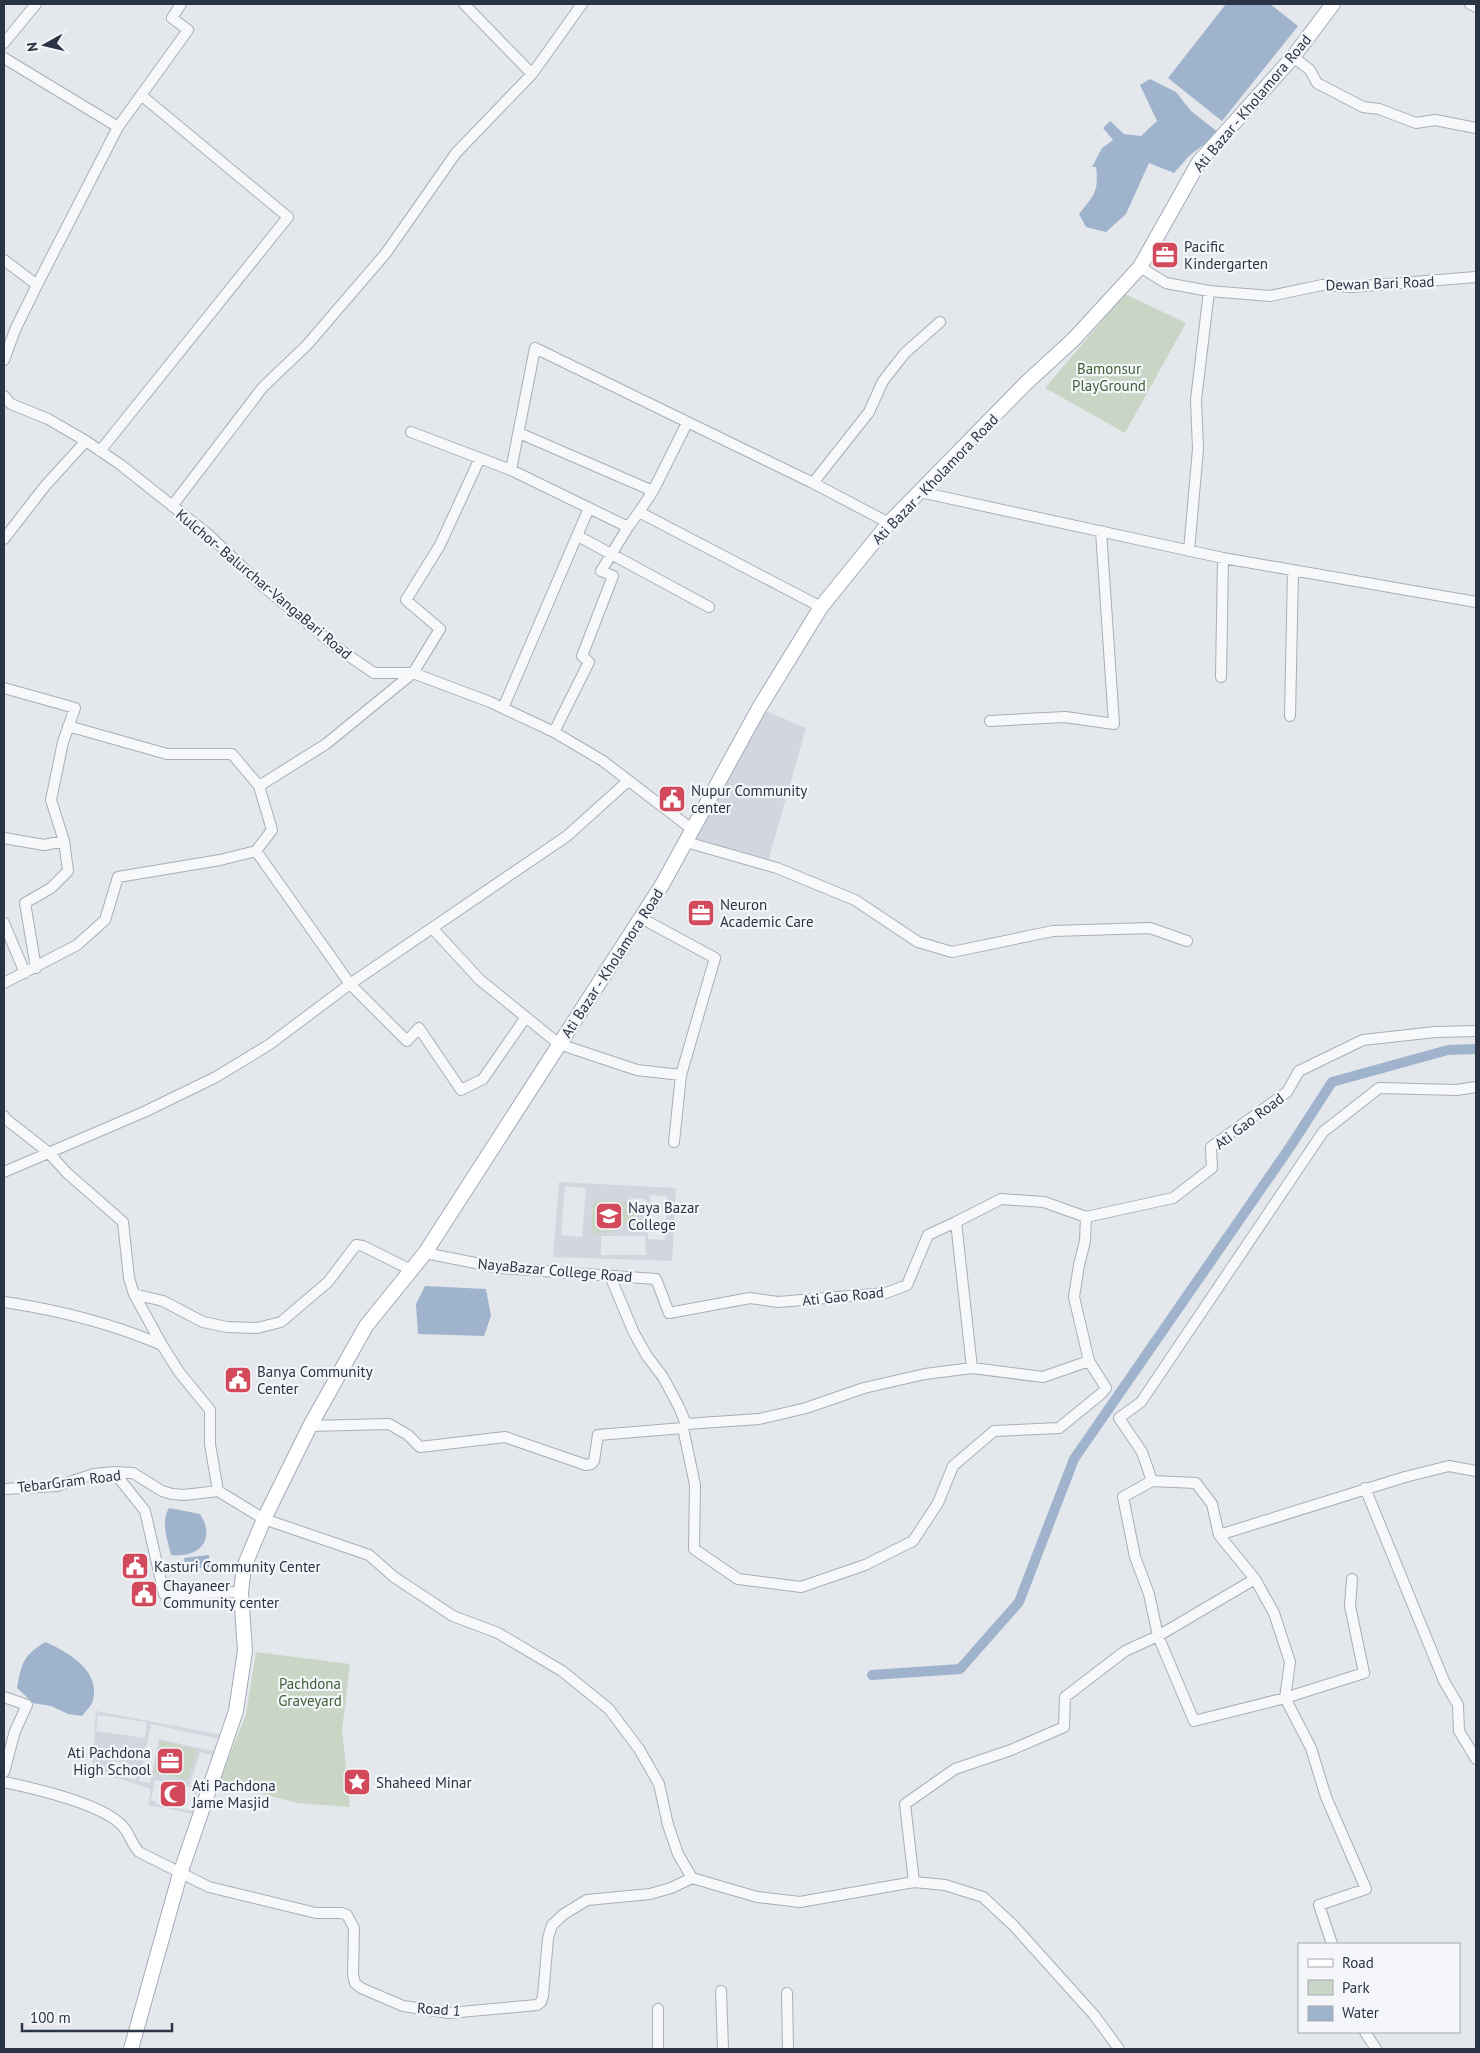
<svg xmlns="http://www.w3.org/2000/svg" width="1480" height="2053" font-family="'PT Sans',sans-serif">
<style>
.built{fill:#d2d6de;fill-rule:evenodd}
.green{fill:#c9d6c5}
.water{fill:#9fb4cc}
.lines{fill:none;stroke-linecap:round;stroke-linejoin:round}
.canal{stroke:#9fb4cc;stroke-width:10}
.minor-casing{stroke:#a9aeb7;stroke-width:12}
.major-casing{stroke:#a3abb8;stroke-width:16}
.minor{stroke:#f7f8fa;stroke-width:10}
.major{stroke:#fff;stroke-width:14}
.labels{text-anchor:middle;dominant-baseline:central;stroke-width:4.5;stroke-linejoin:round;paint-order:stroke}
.street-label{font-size:15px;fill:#2b3445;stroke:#f4f6f9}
.poi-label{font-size:15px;fill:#2b3445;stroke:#f4f6f9;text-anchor:start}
.park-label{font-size:15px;fill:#3f6138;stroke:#f4f6f9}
</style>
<rect width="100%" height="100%" fill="#e4e7ec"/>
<!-- built -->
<path class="built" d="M759 708 806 728 767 865 686 842Z
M559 1182 676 1188 672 1261 553 1257ZM565 1186 586 1188 582 1237 561 1235ZM650 1195 667 1196 665 1240 648 1239ZM630 1198 646 1199 647 1216 640 1212ZM593 1201 629 1206 632 1210 614 1224ZM601 1236H645L646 1255H601Z
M96 1711 222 1735 206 1792 198 1790 194 1814 148 1805 151 1789 92 1770ZM98 1715 147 1722 145 1738 96 1731ZM151 1724 220 1739 217 1752 159 1739 150 1783 139 1781ZM200 1752 216 1756 205 1790 190 1785ZM113 1761 138 1766 136 1780 110 1774ZM155 1780 196 1788 192 1811 156 1804V1801L151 1800Z"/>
<!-- green -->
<path class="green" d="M1125 294 1186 323 1125 433 1045 388Z
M593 1201 627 1202 632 1210 636 1212 635 1225 615 1224 612 1233H591Z
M256 1652 350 1664 342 1730 350 1807 298 1803 219 1783 246 1714Z
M161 1741 197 1750 188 1780 153 1773Z"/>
<!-- water -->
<path class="water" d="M1226 4H1270L1298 26 1222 121 1168 78Z
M1150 79 1176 92 1191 111 1219 133 1189 156 1174 173 1149 163 1126 214 1106 232 1086 227 1079 214C1094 195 1099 192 1096 167H1092L1102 148 1113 140 1103 128 1110 121 1124 134 1141 136 1157 121 1140 85Z
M425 1286 486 1289 491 1316 484 1336 418 1334 416 1304Z
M169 1508 200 1514C202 1518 206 1524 206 1529 209 1550 188 1557 171 1555 168 1541 160 1522 169 1508Z
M209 1555 210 1567 185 1570 184 1558Z
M45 1642C67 1651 101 1671 93 1700 92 1705 86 1711 82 1716L68 1714 51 1706 33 1703 17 1688C22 1662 23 1656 45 1642Z"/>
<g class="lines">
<!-- canal -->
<path class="canal" d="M872 1675 960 1669 1019 1602 1074 1459 1290 1147 1332 1082 1448 1050 1476 1049"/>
<!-- minor casing -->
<g class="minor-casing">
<path id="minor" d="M464 4 532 74
M1470 4 1476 7
M4 43 36 4
M1293 57 1310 70 1317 83 1363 107 1379 109 1416 123 1435 120 1476 128
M4 58 118 127 37 285
M118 127 188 30 172 18 181 4
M4 260 37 285 15 330 4 360
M1140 267 1166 283 1209 291 1270 296 1322 285 1351 287 1476 277
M4 396 11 404 48 419 86 441 121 465 209 535 259 583 336 647 374 673H413L490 702 554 732 603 761 693 830
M411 432 511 470 535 348 813 483 889 523
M519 433 653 491 639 512
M100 451 288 217 141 95
M813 483 869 412 883 381 905 353 940 322
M653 491 687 423
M920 492 1223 558 1476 602
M172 506 263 387 307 345 386 253 456 153 532 74 582 4
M589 508 628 527 639 512 821 607
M578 536 709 607
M4 539 45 486 86 441
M1189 551 1198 449 1196 400 1209 291
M1221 677 1223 558
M4 688 75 708 63 742 51 800 64 841 68 871 51 888 25 903 36 968
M503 708 589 508 511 470
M1290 716 1293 570
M990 721 1065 717 1114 724 1101 531
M68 726 167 754H232L259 786
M554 732 589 662 582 656 613 576 601 571 628 527
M4 838 44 845 64 841
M686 842 777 868 855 900 918 942 952 952 1053 931 1150 928 1187 941
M256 851 350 984 407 1041 419 1028 461 1090 483 1079 526 1017
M641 918 715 958 681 1075 674 1142
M4 923 25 973
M433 929 480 980 559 1044 637 1070 681 1075
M4 983 77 945 105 920 118 877 220 860 256 851 272 830 259 786 326 744 413 673 440 629 406 600 440 545 480 458
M4 1116 7 1120 48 1152 67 1173 123 1222 129 1278 134 1294 162 1345 179 1372 210 1410V1444L218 1491 264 1519 369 1555 394 1577 453 1616 498 1633 562 1671 609 1709 639 1749 659 1784 668 1825 678 1854 692 1878 757 1897 800 1902 914 1882 945 1885 983 1897 1014 1926 1094 2015 1119 2049
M4 1172 144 1112 216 1077 270 1044 350 984 567 836 628 781
M425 1253 500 1268 656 1279 669 1313 750 1298 778 1302 886 1293 907 1285 928 1235 956 1222 1001 1199 1044 1202 1086 1217 1173 1198 1212 1168 1211 1147 1287 1092 1299 1071 1363 1040 1435 1032 1476 1031
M610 1276 634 1333 647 1356 663 1377 679 1407 686 1424 683 1428 695 1485 694 1549 738 1579 801 1587 865 1565 913 1541 938 1503 953 1466 994 1431 1059 1428 1102 1393 1106 1388 1089 1361 1074 1297 1079 1265 1085 1241 1086 1217
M134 1294 163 1301 203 1322 227 1327 257 1328 281 1322 328 1282 356 1245 363 1246 411 1270
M4 1302C58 1310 111 1323 162 1345
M972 1368 1043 1377 1089 1361
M686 1424 759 1419 806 1408 864 1388 925 1374 972 1368 956 1222
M310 1426 389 1424 408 1435 420 1447 505 1437 586 1465 591 1464 594 1461 598 1435 683 1428
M114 1472 145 1511 164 1594 241 1592
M1152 1481 1123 1497 1135 1557 1149 1594 1158 1636 1194 1721 1285 1698 1364 1673 1350 1606 1352 1579
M1365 1488 1444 1681 1458 1705 1459 1731 1476 1759
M4 1489 57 1486 94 1474 114 1472 133 1473 162 1491 172 1494 184 1495 218 1491
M1219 1535 1212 1504 1196 1483 1152 1481 1142 1452 1119 1418 1141 1402 1323 1132 1379 1088 1456 1090 1476 1087
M4 1697 27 1705 15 1731 4 1772
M4 1782C33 1788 108 1805 125 1829 131 1838 132 1844 139 1852L209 1887 316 1913H342L347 1915 354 1928 353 1975 355 1983 361 1988 403 2006 449 2013 537 2005 541 2002 543 1996 548 1938 552 1925 564 1914 587 1900 650 1894 671 1888 692 1878
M914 1882 905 1804 955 1769 1011 1750 1064 1727 1065 1697 1125 1651 1158 1636 1255 1579
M1332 1944 1319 1905 1366 1889 1326 1797 1311 1748 1285 1698 1290 1662 1274 1613 1255 1579 1219 1535 1405 1477 1449 1466 1476 1471
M721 1991 723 2049
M787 1993 788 2049
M1365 2032 1376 2049
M658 2049V2009"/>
</g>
<!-- major casing -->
<g class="major-casing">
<path id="major" d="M131 2049 180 1874 236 1711 245 1651 241 1592 244 1567 264 1519 310 1426 366 1326 425 1253 662 885 759 708 821 607 889 523 1025 384 1074 339 1140 267 1199 162 1293 57 1333 4"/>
</g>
<!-- minor -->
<use href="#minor" class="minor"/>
<!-- major -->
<use href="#major" class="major"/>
</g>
<!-- icons -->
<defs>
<g id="office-square" transform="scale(1.4375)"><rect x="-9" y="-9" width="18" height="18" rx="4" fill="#d1495b" stroke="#f4f6f9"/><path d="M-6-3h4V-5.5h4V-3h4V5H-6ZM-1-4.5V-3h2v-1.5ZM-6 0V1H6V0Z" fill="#fff"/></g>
<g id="civic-square" transform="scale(1.4375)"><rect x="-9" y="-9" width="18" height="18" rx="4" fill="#d1495b" stroke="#f4f6f9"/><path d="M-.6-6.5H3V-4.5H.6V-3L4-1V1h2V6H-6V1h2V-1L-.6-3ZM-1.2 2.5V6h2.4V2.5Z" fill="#fff"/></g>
<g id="university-square" transform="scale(1.4375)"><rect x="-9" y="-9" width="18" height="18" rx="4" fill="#d1495b" stroke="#f4f6f9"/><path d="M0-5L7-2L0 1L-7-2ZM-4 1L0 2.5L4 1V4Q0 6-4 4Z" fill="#fff"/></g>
<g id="sight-square" transform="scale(1.4375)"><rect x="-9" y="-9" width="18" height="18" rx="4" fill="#d1495b" stroke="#f4f6f9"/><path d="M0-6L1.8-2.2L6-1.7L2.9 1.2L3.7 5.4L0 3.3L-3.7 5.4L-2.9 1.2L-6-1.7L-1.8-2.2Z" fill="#fff"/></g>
<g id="mosque-square" transform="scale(1.4375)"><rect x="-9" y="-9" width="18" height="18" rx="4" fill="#d1495b" stroke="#f4f6f9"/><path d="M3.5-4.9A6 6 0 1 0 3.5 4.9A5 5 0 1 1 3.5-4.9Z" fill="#fff"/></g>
</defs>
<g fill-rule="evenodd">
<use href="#office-square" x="1165" y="255"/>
<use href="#civic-square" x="672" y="799"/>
<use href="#office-square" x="701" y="913"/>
<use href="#university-square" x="609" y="1216"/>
<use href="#civic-square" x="238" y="1380"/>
<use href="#civic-square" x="135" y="1566"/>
<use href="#civic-square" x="144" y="1594"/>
<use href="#office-square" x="170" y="1761"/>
<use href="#sight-square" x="357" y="1782"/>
<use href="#mosque-square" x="173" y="1794"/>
</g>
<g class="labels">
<!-- street labels -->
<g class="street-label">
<text transform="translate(1252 103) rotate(-50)">Ati Bazar - Kholamora Road</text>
<text transform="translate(1380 283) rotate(-2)">Dewan Bari Road</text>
<text transform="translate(935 479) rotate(-46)">Ati Bazar - Kholamora Road</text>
<text transform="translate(264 584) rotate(40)">Kulchor- Balurchar-VangaBari Road</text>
<text transform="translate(612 963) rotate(-57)">Ati Bazar - Kholamora Road</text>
<text transform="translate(1249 1121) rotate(-37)">Ati Gao Road</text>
<text transform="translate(555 1270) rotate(5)">NayaBazar College Road</text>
<text transform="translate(843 1296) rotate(-6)">Ati Gao Road</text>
<text transform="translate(69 1481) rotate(-7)">TebarGram Road</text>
<text transform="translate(439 2009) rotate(4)">Road 1</text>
</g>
<!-- poi labels -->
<g class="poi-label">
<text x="1184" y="246">Pacific<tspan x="1184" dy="17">Kindergarten</tspan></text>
<text x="691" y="790">Nupur Community<tspan x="691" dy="17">center</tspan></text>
<text x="720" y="904">Neuron<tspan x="720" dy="17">Academic Care</tspan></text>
<text x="628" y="1207">Naya Bazar<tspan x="628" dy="17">College</tspan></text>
<text x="257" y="1371">Banya Community<tspan x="257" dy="17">Center</tspan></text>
<text x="154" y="1566">Kasturi Community Center</text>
<text x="163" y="1585">Chayaneer<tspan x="163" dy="17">Community center</tspan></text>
<text x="151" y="1752" text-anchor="end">Ati Pachdona<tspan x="151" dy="17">High School</tspan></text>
<text x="376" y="1782">Shaheed Minar</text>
<text x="192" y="1785">Ati Pachdona<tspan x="192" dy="17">Jame Masjid</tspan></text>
</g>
<!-- park labels -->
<g class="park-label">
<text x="1109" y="368">Bamonsur<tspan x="1109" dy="17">PlayGround</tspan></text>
<text x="310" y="1683">Pachdona<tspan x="310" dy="17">Graveyard</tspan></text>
</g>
</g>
<!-- border -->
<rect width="1480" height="2053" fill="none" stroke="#2b3445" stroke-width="10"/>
<!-- legend -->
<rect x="1298" y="1943" width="162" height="90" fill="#f4f6f9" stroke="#a4a8b1"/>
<rect x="1308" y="1959" width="25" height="8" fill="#ffffff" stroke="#a4a8b1"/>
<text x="1342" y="1968" font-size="15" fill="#2b3445">Road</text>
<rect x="1308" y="1980" width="25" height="15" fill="#c9d6c5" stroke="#a4a8b1"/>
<text x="1342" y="1993" font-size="15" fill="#2b3445">Park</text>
<rect x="1308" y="2006" width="25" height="15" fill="#9fb4cc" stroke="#a4a8b1"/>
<text x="1342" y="2018" font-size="15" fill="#2b3445">Water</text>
<!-- north arrow -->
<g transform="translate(45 45) rotate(262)" stroke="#f4f6f9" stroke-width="4" paint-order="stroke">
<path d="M0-4L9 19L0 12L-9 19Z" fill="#2b3445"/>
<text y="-8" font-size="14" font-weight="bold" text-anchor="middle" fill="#2b3445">N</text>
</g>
<!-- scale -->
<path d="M22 2023v8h150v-8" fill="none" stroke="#2b3445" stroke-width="2.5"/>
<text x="30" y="2023" font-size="15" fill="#2b3445" stroke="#f4f6f9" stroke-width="4" paint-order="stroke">100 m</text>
</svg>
